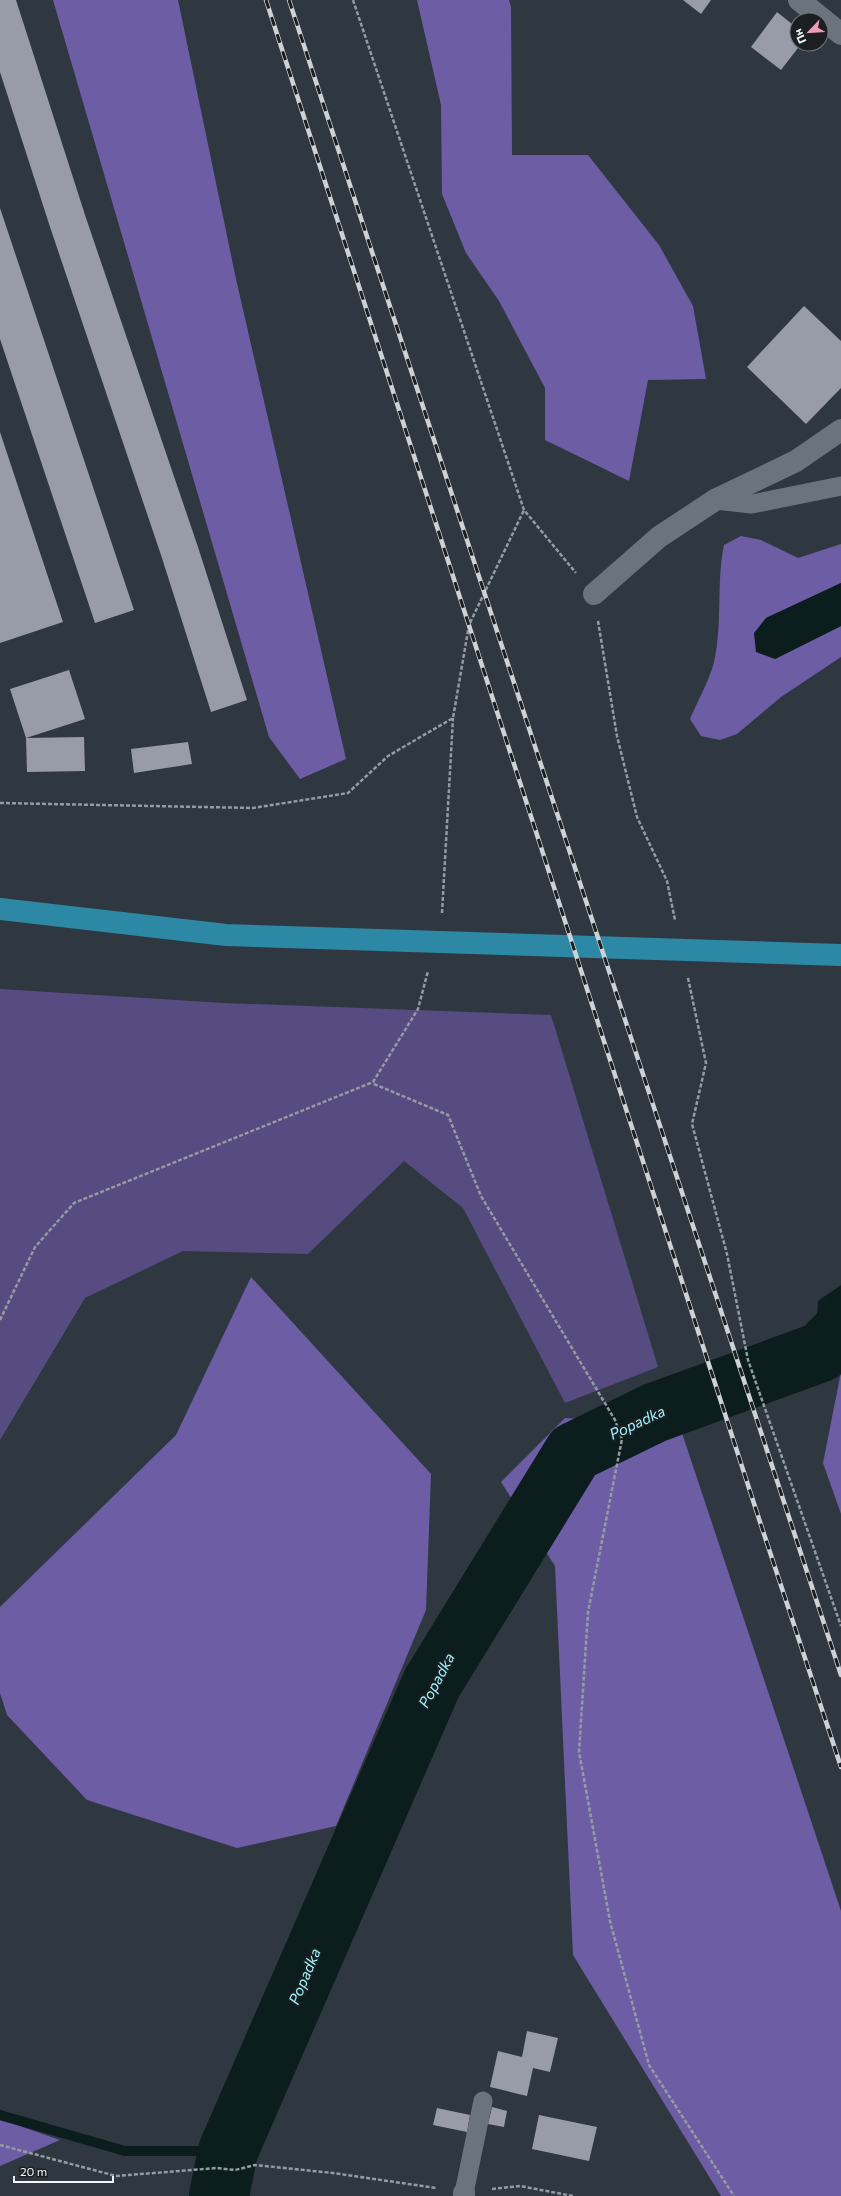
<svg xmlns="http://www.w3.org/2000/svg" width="841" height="2196" font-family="Commissioner,sans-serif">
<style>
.green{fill:#574c81}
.forest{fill:#6d5da5}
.water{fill:#0c1d1e}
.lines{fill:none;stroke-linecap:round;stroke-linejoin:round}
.stream{stroke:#0c1d1e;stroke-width:10}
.river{stroke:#0c1d1e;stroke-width:60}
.building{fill:#979ca8}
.path{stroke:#949ba2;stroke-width:2.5;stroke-dasharray:4 2;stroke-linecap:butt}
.lane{stroke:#6b747e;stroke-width:19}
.street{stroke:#6b747e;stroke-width:22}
.primary{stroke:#2d88a5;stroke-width:22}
.rail-casing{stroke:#ccd2d8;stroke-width:4.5}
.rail{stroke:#1b1f22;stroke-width:3;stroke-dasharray:9;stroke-linecap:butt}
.labels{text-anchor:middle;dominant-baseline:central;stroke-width:4;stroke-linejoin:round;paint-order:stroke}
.water-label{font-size:15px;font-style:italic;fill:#9ef5fe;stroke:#1b1f22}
</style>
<rect width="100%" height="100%" fill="#2f3840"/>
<!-- green -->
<path class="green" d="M0 989 224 1003 551 1015 658 1367 565 1403 463 1208 404 1161 308 1254 183 1251 85 1298 0 1440Z"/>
<!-- forest -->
<path class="forest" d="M53 0H178L236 279 346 759 300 779 269 737Z
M417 0H509L511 7 512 155H588L659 245 693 306 706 379 648 380 629 481 545 440V388L499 301 466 253 442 194 441 105Z
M741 536 761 540 798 558 841 544V583L766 618 775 659 841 626V657L781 697 737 734 720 740 701 736 690 719C698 700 709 681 714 662 723 623 716 583 724 545Z
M251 1277 431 1474 426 1610 336 1826 237 1848 87 1800 7 1715 0 1693V1607L176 1435Z
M841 1372V1514L823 1463Z
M565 1418 679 1424 841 1911V2196H721L573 1955 555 1566 501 1482Z
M0 2119 60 2140 0 2166Z"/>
<!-- water -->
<path class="water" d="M841 583V626L775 659 756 652 754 633 766 618Z
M841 1285V1351L821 1352 816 1332 818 1301Z"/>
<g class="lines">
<!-- stream -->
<path class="stream" d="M0 2115 125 2151H228"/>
<!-- river -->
<path class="river" d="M219 2196 228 2151 432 1683 574 1452 654 1413 821 1352 841 1332"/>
</g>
<!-- building -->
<path class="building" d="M0 0H16L86 218 197 544 247 700 211 712 161 555 51 230 0 72Z
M683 0H711L701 14Z
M777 12 797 28V44H801L781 70 751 47Z
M0 208 134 610 95 623 0 339Z
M804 306 841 341V388L806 424 747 367Z
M0 432 63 622 0 643Z
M69 670 85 719 26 738 10 689Z
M84 737 85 771 27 772 26 738Z
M188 742 192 764 134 773 131 749Z
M527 2031 558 2038 550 2072 533 2068 527 2096 490 2087 498 2051 522 2057Z
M492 2107 507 2111 504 2127 488 2124Z
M437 2108 470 2115 467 2132 433 2125Z
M539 2115 597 2127 589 2161 532 2149Z"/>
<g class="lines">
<!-- path -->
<path class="path" d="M353 0 524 510 576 573
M598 621 617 736 637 817 667 881 675 920
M0 803 253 808 348 793 388 756 453 718 469 625 524 510
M442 913 453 718
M688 978 706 1063 692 1124 727 1254 748 1360 841 1626
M374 1084 448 1115 481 1196 615 1420 622 1439 588 1612 579 1752 610 1921 649 2065 734 2196
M0 1320 35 1247 74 1203 373 1082 418 1009 428 971
M0 2145 116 2176 217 2168 235 2170 255 2165 333 2173 436 2188
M492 2189 520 2186 573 2196"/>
<!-- lane -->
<path class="lane" d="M715 500 752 504 841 486
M464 2193 483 2101"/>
<!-- street -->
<path class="street" d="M799 0 841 34
M594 594 659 537 715 500 796 461 841 430
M464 2196V2193"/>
<!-- primary -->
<path class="primary" d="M0 909 226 935 841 955"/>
<!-- rail casing -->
<g class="rail-casing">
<path id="rail" d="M266 0 761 1525 841 1767
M289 0 841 1675"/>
</g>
<!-- rail -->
<use href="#rail" class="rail"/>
</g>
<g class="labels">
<!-- water labels -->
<g class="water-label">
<text transform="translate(637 1422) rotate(-25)">Popadka</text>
<text transform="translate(436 1680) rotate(-62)">Popadka</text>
<text transform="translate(304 1976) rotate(-67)">Popadka</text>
</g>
</g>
<!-- north arrow -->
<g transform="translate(809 32) rotate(245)"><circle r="19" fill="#1b1f22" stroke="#707579"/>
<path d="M0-3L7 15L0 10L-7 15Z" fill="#f09ab6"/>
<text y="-6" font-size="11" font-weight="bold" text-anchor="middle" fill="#f0f6fb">Пн</text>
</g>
<!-- scale -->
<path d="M14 2176v6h99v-6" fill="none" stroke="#f0f6fb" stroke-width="2"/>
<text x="20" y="2176" font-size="12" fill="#f0f6fb" stroke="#1b1f22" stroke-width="3" paint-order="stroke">20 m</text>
</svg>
